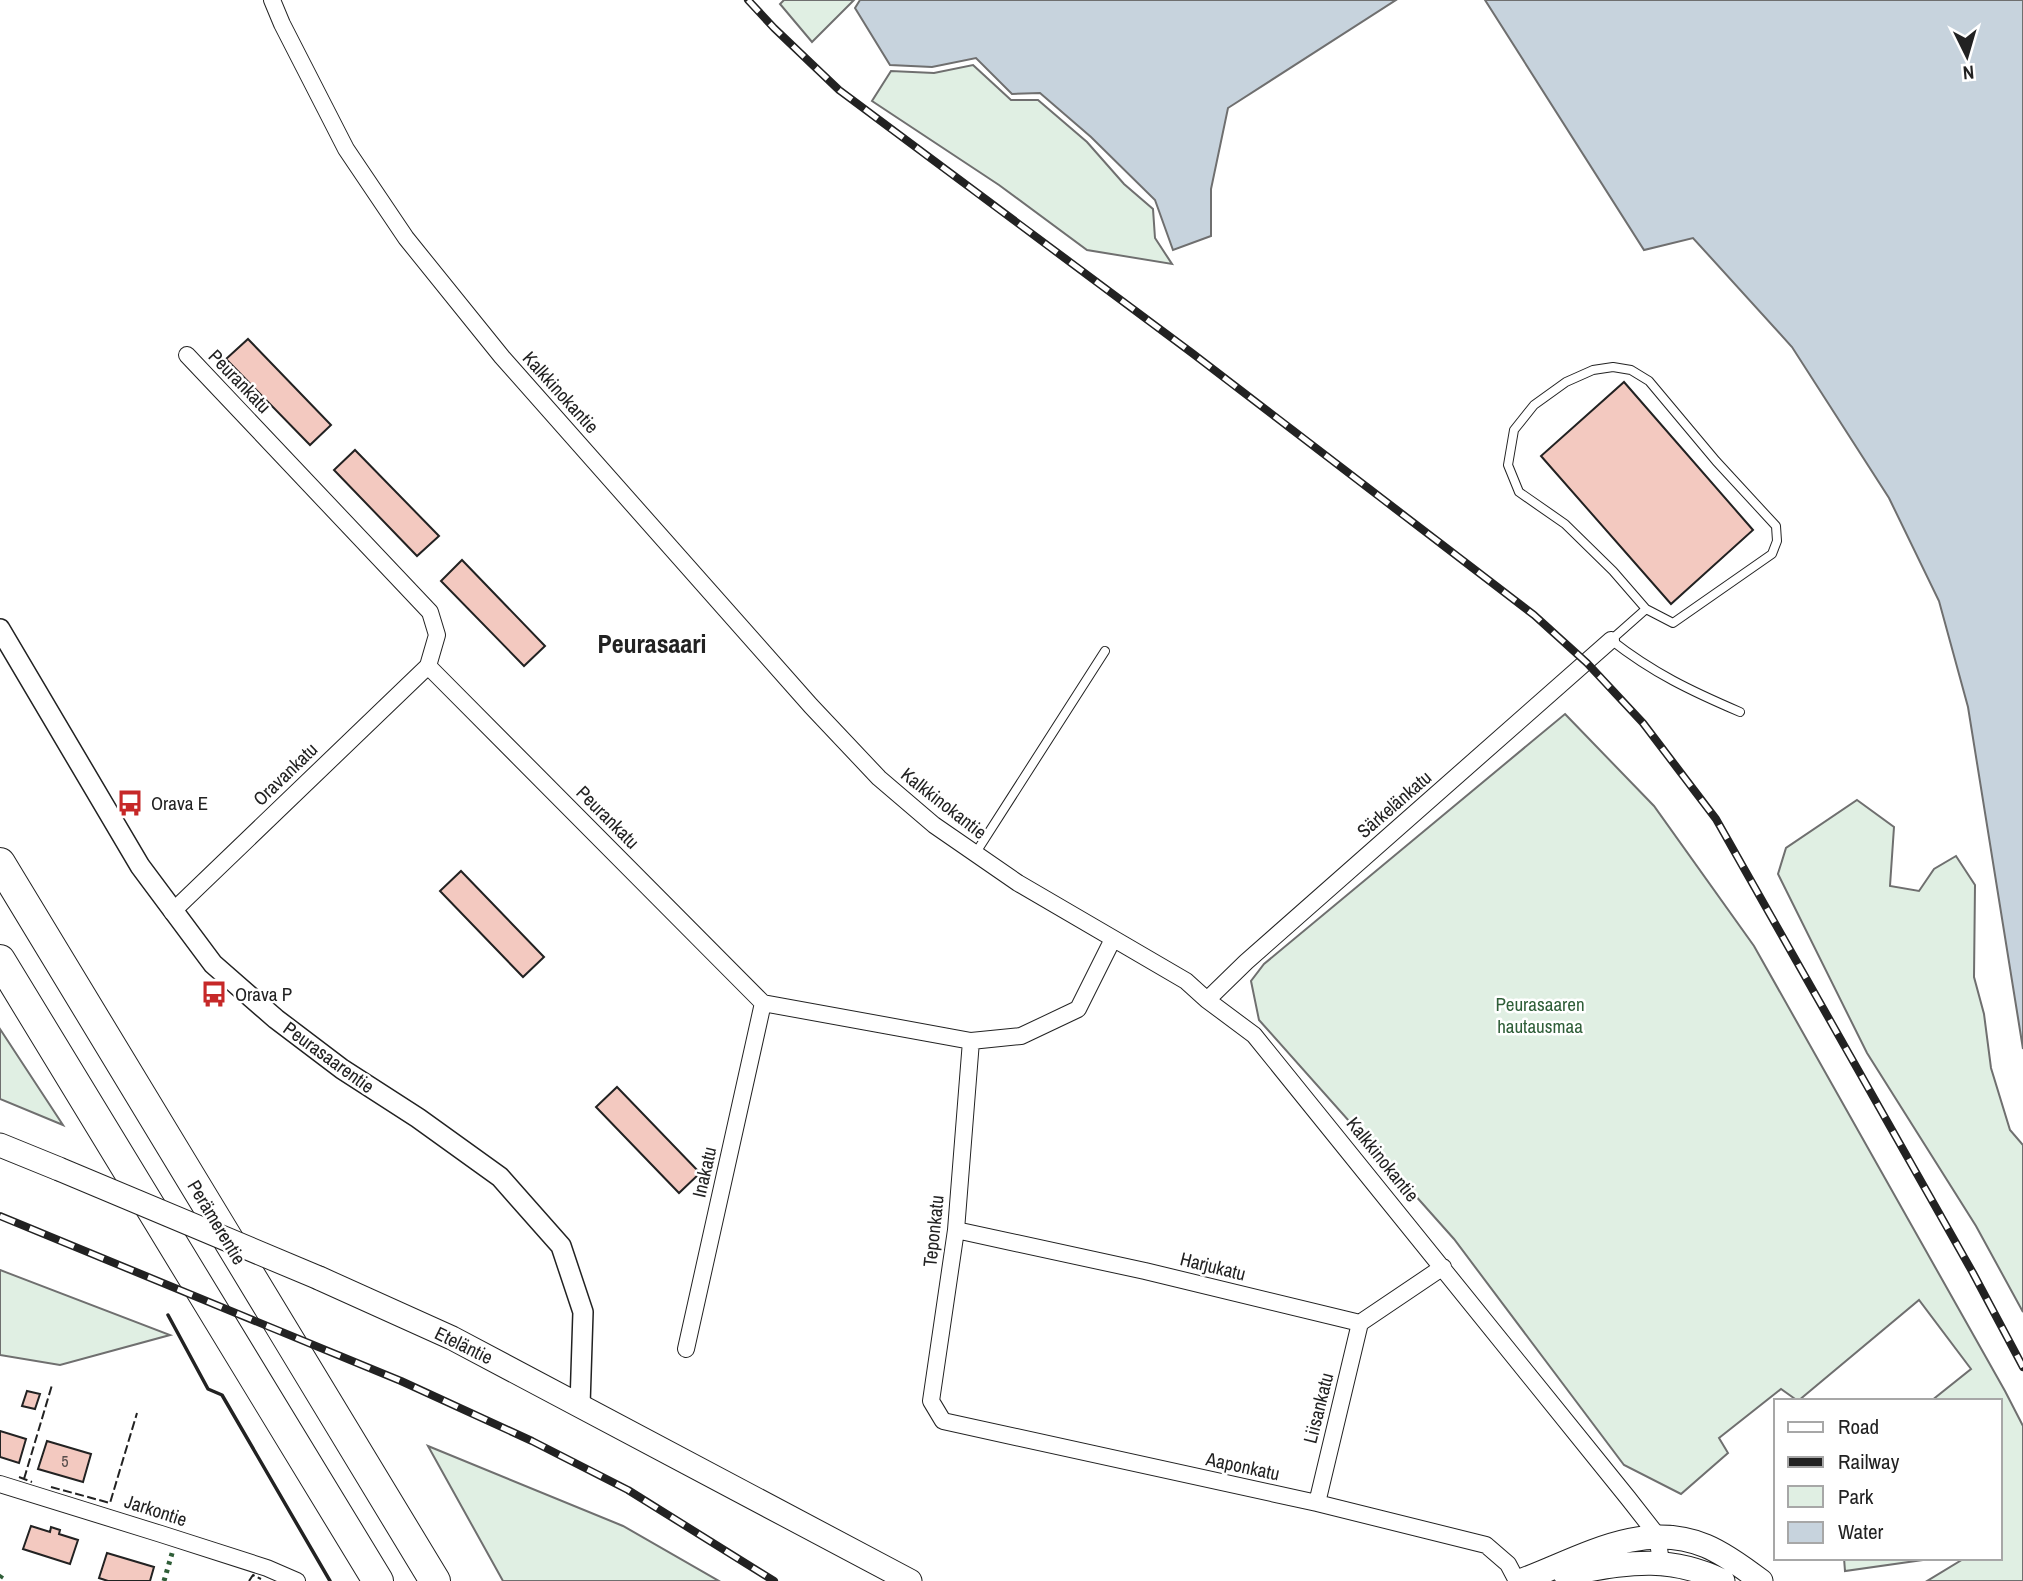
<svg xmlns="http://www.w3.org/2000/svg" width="2023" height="1581" font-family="'Archivo Narrow',sans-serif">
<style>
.green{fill:#e0efe3;stroke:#6f6f6f;stroke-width:2}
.water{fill:#c7d3dd;stroke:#6f6f6f;stroke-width:2}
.building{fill:#f3c9c0;stroke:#222;stroke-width:2}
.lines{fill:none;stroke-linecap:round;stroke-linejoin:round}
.service-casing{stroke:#222;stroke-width:10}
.minor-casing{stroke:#222;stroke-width:18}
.tertiary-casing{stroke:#222;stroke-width:22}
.secondary-casing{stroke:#222;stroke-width:25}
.motorway-casing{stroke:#222;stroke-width:32}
.service{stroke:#fff;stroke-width:8}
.minor{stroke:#fff;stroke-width:16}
.tertiary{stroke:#fff;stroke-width:19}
.secondary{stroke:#fff;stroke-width:23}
.motorway{stroke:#fff;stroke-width:30}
.rail-casing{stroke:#222;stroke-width:8}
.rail{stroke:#fff;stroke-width:5;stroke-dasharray:16;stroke-linecap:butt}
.secondary-bridge-casing{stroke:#222;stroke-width:25;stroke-linecap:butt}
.secondary-bridge{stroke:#fff;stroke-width:23}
.hedge{stroke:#2f5e38;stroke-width:5;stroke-dasharray:3.5 5;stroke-linecap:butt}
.fence{stroke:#222;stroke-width:2;stroke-dasharray:9 3.5;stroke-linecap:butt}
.wall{stroke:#222;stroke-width:3.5}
.labels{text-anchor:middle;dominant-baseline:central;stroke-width:5;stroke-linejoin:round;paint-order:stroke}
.number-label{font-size:16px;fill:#564c4a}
.street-label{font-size:19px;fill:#222;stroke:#fff}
.poi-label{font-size:19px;fill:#222;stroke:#fff;text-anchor:start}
.park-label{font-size:19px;fill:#2f5e38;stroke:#fff}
.district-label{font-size:26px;font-weight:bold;fill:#222;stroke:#fff}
</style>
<rect width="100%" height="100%" fill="#fff"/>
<!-- green -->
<path class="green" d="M784 0H854L812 42 780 4Z
M973 65 1011 100H1038L1087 142 1124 184 1153 209 1155 238 1172 264 1087 250 999 185 872 101 891 71 934 73Z
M1565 714 1654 806 1754 946 2005 1391 2023 1426V1581H1927L1965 1558H2000V1401H1931L1971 1369 1919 1300 1798 1401 1781 1389 1719 1438 1728 1453 1681 1494 1624 1465 1454 1239 1259 1020 1251 981 1264 964Z
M1857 800 1894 827 1890 886 1919 891 1934 869 1956 856 1975 885 1974 977 1984 1014 1991 1068 2010 1130 2023 1145V1312L1976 1226 1867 1053 1778 874 1786 848Z
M0 1029 63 1125 0 1099Z
M0 1270 170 1335 60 1365 0 1355Z
M428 1446 623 1526 719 1581H503Z
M1844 1558H1937L1845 1571Z"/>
<!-- water -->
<path class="water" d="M860 0H1396L1228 108 1211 189V236L1173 250 1155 200 1091 137 1040 93 1012 94 976 58 932 67 890 65 855 8Z
M1485 0H2023V1049L1968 707 1939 601 1889 498 1792 347 1693 238 1644 250Z"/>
<!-- building -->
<path class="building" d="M248 339 331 425 310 445 226 359Z
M1624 382 1753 530 1671 604 1541 456Z
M355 450 439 536 417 556 334 470Z
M462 560 545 646 524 666 441 581Z
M461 871 544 957 523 977 440 891Z
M617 1087 700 1173 679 1193 596 1107Z
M27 1391 40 1394 35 1409 22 1406Z
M0 1431 26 1439 19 1463 0 1457Z
M47 1441 91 1454 83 1482 38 1469Z
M31 1526 50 1532 51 1527 60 1530 59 1534 78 1540 70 1564 23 1549Z
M107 1553 154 1567 150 1581H108L99 1578Z"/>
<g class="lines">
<!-- service casing -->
<g class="service-casing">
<path id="service" d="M1646 609 1613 571 1565 524 1519 492 1508 465 1514 430 1534 405 1566 382 1593 370 1613 367 1631 370 1649 381 1716 461 1776 526 1777 541 1772 554 1673 623 1646 609 1611 640C1653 673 1691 691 1740 712
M975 854 1105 651"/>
</g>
<!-- minor casing -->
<g class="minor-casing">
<path id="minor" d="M272 0 282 24 346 149 406 238 502 357 811 706 879 778 934 825 1018 883 1186 981 1207 1000 1254 1035 1628 1498 1657 1535 1661 1562
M187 355 430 612 437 635 428 666 763 1003 971 1041 1021 1036 1078 1009 1113 939
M172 912 428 666
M1207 1000 1246 962 1611 640
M971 1041 956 1230 931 1401 943 1421 1317 1503 1486 1545 1508 1564 1517 1581
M956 1230 1145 1271 1360 1323 1443 1267
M686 1349 763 1003
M0 1484 161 1534 267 1568 297 1581
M1317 1503 1360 1323"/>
</g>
<!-- tertiary casing -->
<g class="tertiary-casing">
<path id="tertiary" d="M0 629 140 866 213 964 276 1019 342 1069 418 1118 500 1177 561 1246 583 1312 580 1405"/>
</g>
<!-- secondary casing -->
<g class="secondary-casing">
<path id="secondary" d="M0 1145 59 1169
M319 1278 452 1338 910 1581
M1565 1574C1624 1564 1665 1553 1723 1581
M1520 1581C1580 1559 1641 1519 1706 1546 1725 1554 1744 1568 1761 1581"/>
</g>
<!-- motorway casing -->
<g class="motorway-casing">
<path id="motorway" d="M0 863 435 1581
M0 960 378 1581"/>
</g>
<!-- service -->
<use href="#service" class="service"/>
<!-- minor -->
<use href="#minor" class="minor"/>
<!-- tertiary -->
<use href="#tertiary" class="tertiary"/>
<!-- secondary -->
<use href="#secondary" class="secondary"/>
<!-- motorway -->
<use href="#motorway" class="motorway"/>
<!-- rail casing -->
<g class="rail-casing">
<path id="rail" d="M748 0 774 28 839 90 1192 353 1534 615 1587 663 1643 723 1716 819 1973 1273 2023 1367
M0 1216 401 1381 532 1441 628 1490 774 1581"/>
</g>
<!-- rail -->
<use href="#rail" class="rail"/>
<!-- secondary-bridge casing -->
<g class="secondary-bridge-casing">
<path id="secondary-bridge" d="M59 1169 319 1278"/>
</g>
<!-- secondary-bridge -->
<use href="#secondary-bridge" class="secondary-bridge"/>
<!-- hedge -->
<path class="hedge" d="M0 1578 2 1575
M164 1581 173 1550"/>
<!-- fence -->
<path class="fence" d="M19 1477 32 1482
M24 1479 52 1385
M51 1487 110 1503 137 1413
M249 1581 253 1575 261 1579"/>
<!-- wall -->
<path class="wall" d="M168 1315 208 1389 222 1395 330 1581"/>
</g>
<!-- icons -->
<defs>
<g id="bus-bare" transform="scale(2.1)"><path d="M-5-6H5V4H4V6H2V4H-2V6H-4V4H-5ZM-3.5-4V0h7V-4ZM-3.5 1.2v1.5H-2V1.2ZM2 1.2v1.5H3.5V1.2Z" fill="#c62828" stroke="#fff" stroke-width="2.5" paint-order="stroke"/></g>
</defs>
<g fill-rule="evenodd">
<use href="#bus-bare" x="130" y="803"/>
<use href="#bus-bare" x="214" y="994"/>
</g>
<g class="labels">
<!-- number labels -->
<g class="number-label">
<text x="65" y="1461">5</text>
</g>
<!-- street labels -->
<g class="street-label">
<text transform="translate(240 381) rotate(46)">Peurankatu</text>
<text transform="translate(561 392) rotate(48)">Kalkkinokantie</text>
<text transform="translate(285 774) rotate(-44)">Oravankatu</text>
<text transform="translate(944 803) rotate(38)">Kalkkinokantie</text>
<text transform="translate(1394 804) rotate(-41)">Särkelänkatu</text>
<text transform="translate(608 817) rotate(45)">Peurankatu</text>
<text transform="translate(329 1057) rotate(36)">Peurasaarentie</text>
<text transform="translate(1383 1159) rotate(51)">Kalkkinokantie</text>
<text transform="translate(704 1172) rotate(-77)">Inakatu</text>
<text transform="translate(217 1222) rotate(59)">Perämerentie</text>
<text transform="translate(933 1231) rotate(-84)">Teponkatu</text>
<text transform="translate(1213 1266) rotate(14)">Harjukatu</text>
<text transform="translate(464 1345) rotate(26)">Eteläntie</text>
<text transform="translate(1318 1408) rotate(-76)">Liisankatu</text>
<text transform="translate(1243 1466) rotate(12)">Aaponkatu</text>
<text transform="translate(156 1510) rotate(18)">Jarkontie</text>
</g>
<!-- poi labels -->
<g class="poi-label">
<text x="151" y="803">Orava E</text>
<text x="235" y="994">Orava P</text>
</g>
<!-- park labels -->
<g class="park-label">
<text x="1540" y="1004">Peurasaaren<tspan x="1540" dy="22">hautausmaa</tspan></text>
</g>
<!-- district labels -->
<g class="district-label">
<text x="652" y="643">Peurasaari</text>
</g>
</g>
<!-- legend -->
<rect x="1774" y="1399" width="228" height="161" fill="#ffffff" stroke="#a7a7a7" stroke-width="2"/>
<rect x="1788" y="1422" width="35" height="10" fill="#ffffff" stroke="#a7a7a7" stroke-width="2"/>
<text x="1838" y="1434" font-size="21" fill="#222222">Road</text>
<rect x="1788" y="1457" width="35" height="10" fill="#222222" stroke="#a7a7a7" stroke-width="2"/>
<text x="1838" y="1469" font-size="21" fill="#222222">Railway</text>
<rect x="1788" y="1486" width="35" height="21" fill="#e0efe3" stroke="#a7a7a7" stroke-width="2"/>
<text x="1838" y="1504" font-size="21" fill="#222222">Park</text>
<rect x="1788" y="1522" width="35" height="21" fill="#c7d3dd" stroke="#a7a7a7" stroke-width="2"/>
<text x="1838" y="1539" font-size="21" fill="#222222">Water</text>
<!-- north arrow -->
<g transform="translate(1967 56) rotate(175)" stroke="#ffffff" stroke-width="5" paint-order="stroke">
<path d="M0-5L12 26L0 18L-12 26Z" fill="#222222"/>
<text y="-10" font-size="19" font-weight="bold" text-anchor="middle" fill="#222222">N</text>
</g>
</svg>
